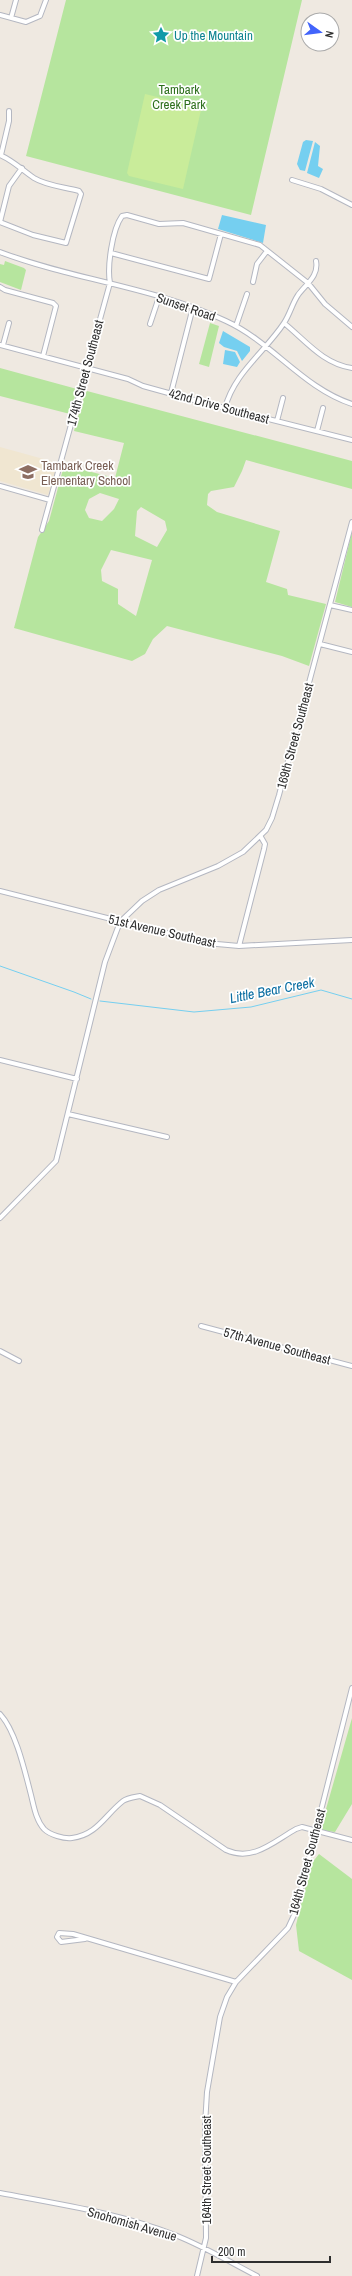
<svg xmlns="http://www.w3.org/2000/svg" width="352" height="2276" font-family="'Archivo Narrow',sans-serif">
<style>
.education{fill:#f0e6d1}
.green{fill:#b6e59e;fill-rule:evenodd}
.pitch{fill:#c9ec9a}
.water{fill:#75cff0}
.lines{fill:none;stroke-linecap:round;stroke-linejoin:round}
.stream{stroke:#75cff0;stroke-width:1}
.minor-casing{stroke:#b4b7c1;stroke-width:6}
.minor{stroke:#fff;stroke-width:4}
.labels{text-anchor:middle;dominant-baseline:central;stroke-width:3.5;stroke-linejoin:round;paint-order:stroke}
.culture-label{font-size:13px;fill:#0d838f;stroke:#fff;text-anchor:start}
.park-label{font-size:13px;fill:#2c6e1b;stroke:#fff}
.street-label{font-size:13px;fill:#2e2e2e;stroke:#fff}
.education-label{font-size:13px;fill:#785e54;stroke:#fff;text-anchor:start}
.water-label{font-size:14px;font-style:italic;fill:#0d6fa3;stroke:#fff}
</style>
<rect width="100%" height="100%" fill="#efe9e1"/>
<!-- education -->
<path class="education" d="M0 447 58 463 48 495 0 481Z"/>
<!-- green -->
<path class="green" d="M66 0H302L251 215 26 156Z
M5 261 24 268 26 270 21 290 0 282V264L4 265Z
M210 323 219 326 209 367 199 364Z
M0 368 77 389 70 414 0 396Z
M87 391 352 461V489L246 460 242 471 234 487 211 491 208 494 207 505 217 512 280 531 266 582 287 589 288 595 326 604 309 666 282 656 167 626 153 639 145 654 132 661 14 628 38 537 49 521 65 462 76 468 115 478 124 443 74 431 84 396ZM100 493 119 499 114 509 102 521 89 518 85 510 89 499ZM141 507 165 521 167 530 157 547 135 536 137 511ZM111 550 152 560 136 616 118 604V589L102 581 101 570Z
M352 532V607L335 602Z
M352 1718V1804L335 1832 320 1830Z
M319 1854 352 1879V1980L299 1951 296 1925 311 1864Z"/>
<!-- pitch -->
<path class="pitch" d="M145 94 199 107 201 110 183 189 129 176 127 173Z"/>
<!-- water -->
<path class="water" d="M306 140 313 141 305 171 300 170 297 164 303 142Z
M315 142 320 146 318 166 323 169 319 178 307 173Z
M222 215 266 225 263 243 218 229Z
M223 331 250 347V351L242 361 237 351 224 347 219 343Z
M225 350 235 352 240 362 237 367 223 364Z"/>
<g class="lines">
<!-- stream -->
<path class="stream" d="M0 966 74 992 91 999
M100 1001 194 1012 251 1007 321 990 352 999"/>
<!-- minor casing -->
<g class="minor-casing">
<path id="minor" d="M0 15 26 22 40 16 46 0
M11 18 16 0
M0 155C14 161 22 170 34 178 47 186 65 187 79 191L81 194 66 243 33 235 0 222
M1 155 9 121V111
M292 180 321 189 352 205
M0 222 9 186 22 168
M0 252C74 280 154 287 226 321 272 342 303 388 352 404
M111 253 209 279 221 234
M253 282 257 264 267 251
M0 287 5 290 53 303 56 306 43 356
M284 323C305 340 323 364 352 368
M150 324 159 297
M236 326 247 294
M0 345 128 379 143 386 201 402 352 440
M3 345 9 323
M171 393 193 307
M225 408C234 373 265 352 284 323 290 314 292 304 298 295 306 284 319 276 316 261
M277 421 283 398
M317 431 323 408
M0 486 50 500
M42 530 110 283C107 267 112 230 122 216L127 215 159 224 183 223 260 245 308 283 325 304 352 327
M330 605 352 610
M320 644 352 652
M0 891 206 943 239 946 352 940
M239 946 264 849 265 844 261 837
M0 1060 77 1079
M68 1114 167 1137
M0 1218 56 1161 105 962 120 922 142 901 159 890 218 866 243 852 266 830 272 818 279 795 352 522
M201 1326 352 1366
M0 1351 19 1361
M0 1714C16 1731 25 1772 31 1795 34 1807 36 1820 44 1829 50 1835 64 1839 72 1838 97 1835 105 1815 123 1801 127 1798 135 1797 140 1796L160 1805 226 1850C253 1862 273 1842 296 1829L302 1827 352 1840
M85 1939 61 1942 57 1937 59 1933 73 1934 236 1982
M0 2193C58 2204 119 2213 175 2235 203 2246 230 2262 257 2276
M197 2276 206 2238 205 2125 207 2092 220 2017 227 1997 236 1982 288 1928 295 1913 352 1688"/>
</g>
<!-- minor -->
<use href="#minor" class="minor"/>
</g>
<!-- icons -->
<defs>
<g id="sight-bare" transform="scale(1.38)"><path d="M0-6L1.8-2.2L6-1.7L2.9 1.2L3.7 5.4L0 3.3L-3.7 5.4L-2.9 1.2L-6-1.7L-1.8-2.2Z" fill="#0f9aa8" stroke="#fff" stroke-width="2.5" paint-order="stroke"/></g>
<g id="school-bare" transform="scale(1.38)"><path d="M0-5L7-2L0 1L-7-2ZM-4 1L0 2.5L4 1V4Q0 6-4 4Z" fill="#8d6e63" stroke="#fff" stroke-width="2.5" paint-order="stroke"/></g>
</defs>
<g fill-rule="evenodd">
<use href="#sight-bare" x="161" y="35"/>
<use href="#school-bare" x="28" y="472"/>
</g>
<g class="labels">
<!-- culture labels -->
<g class="culture-label">
<text x="174" y="35">Up the Mountain</text>
</g>
<!-- park labels -->
<g class="park-label">
<text x="179" y="89">Tambark<tspan x="179" dy="15">Creek Park</tspan></text>
</g>
<!-- street labels -->
<g class="street-label">
<text transform="translate(186 307) rotate(19)">Sunset Road</text>
<text transform="translate(85 373) rotate(-75)">174th Street Southeast</text>
<text transform="translate(219 406) rotate(15)">42nd Drive Southeast</text>
<text transform="translate(295 736) rotate(-75)">169th Street Southeast</text>
<text transform="translate(162 931) rotate(13)">51st Avenue Southeast</text>
<text transform="translate(277 1346) rotate(15)">57th Avenue Southeast</text>
<text transform="translate(307 1862) rotate(-75)">164th Street Southeast</text>
<text transform="translate(206 2170) rotate(-90)">164th Street Southeast</text>
<text transform="translate(132 2224) rotate(16)">Snohomish Avenue</text>
</g>
<!-- education labels -->
<g class="education-label">
<text x="41" y="465">Tambark Creek<tspan x="41" dy="15">Elementary School</tspan></text>
</g>
<!-- water labels -->
<g class="water-label">
<text transform="translate(272 990) rotate(-11)">Little Bear Creek</text>
</g>
</g>
<!-- north arrow -->
<g transform="translate(320 32) rotate(104)"><circle r="19" fill="#ffffff" stroke="#ababab"/>
<path d="M0-3L7 15L0 10L-7 15Z" fill="#4264fb"/>
<text y="-6" font-size="11" font-weight="bold" text-anchor="middle" fill="#2e2e2e">N</text>
</g>
<!-- scale -->
<path d="M212 2256v6h118v-6" fill="none" stroke="#2e2e2e" stroke-width="2"/>
<text x="218" y="2256" font-size="12" fill="#2e2e2e" stroke="#ffffff" stroke-width="3" paint-order="stroke">200 m</text>
</svg>
